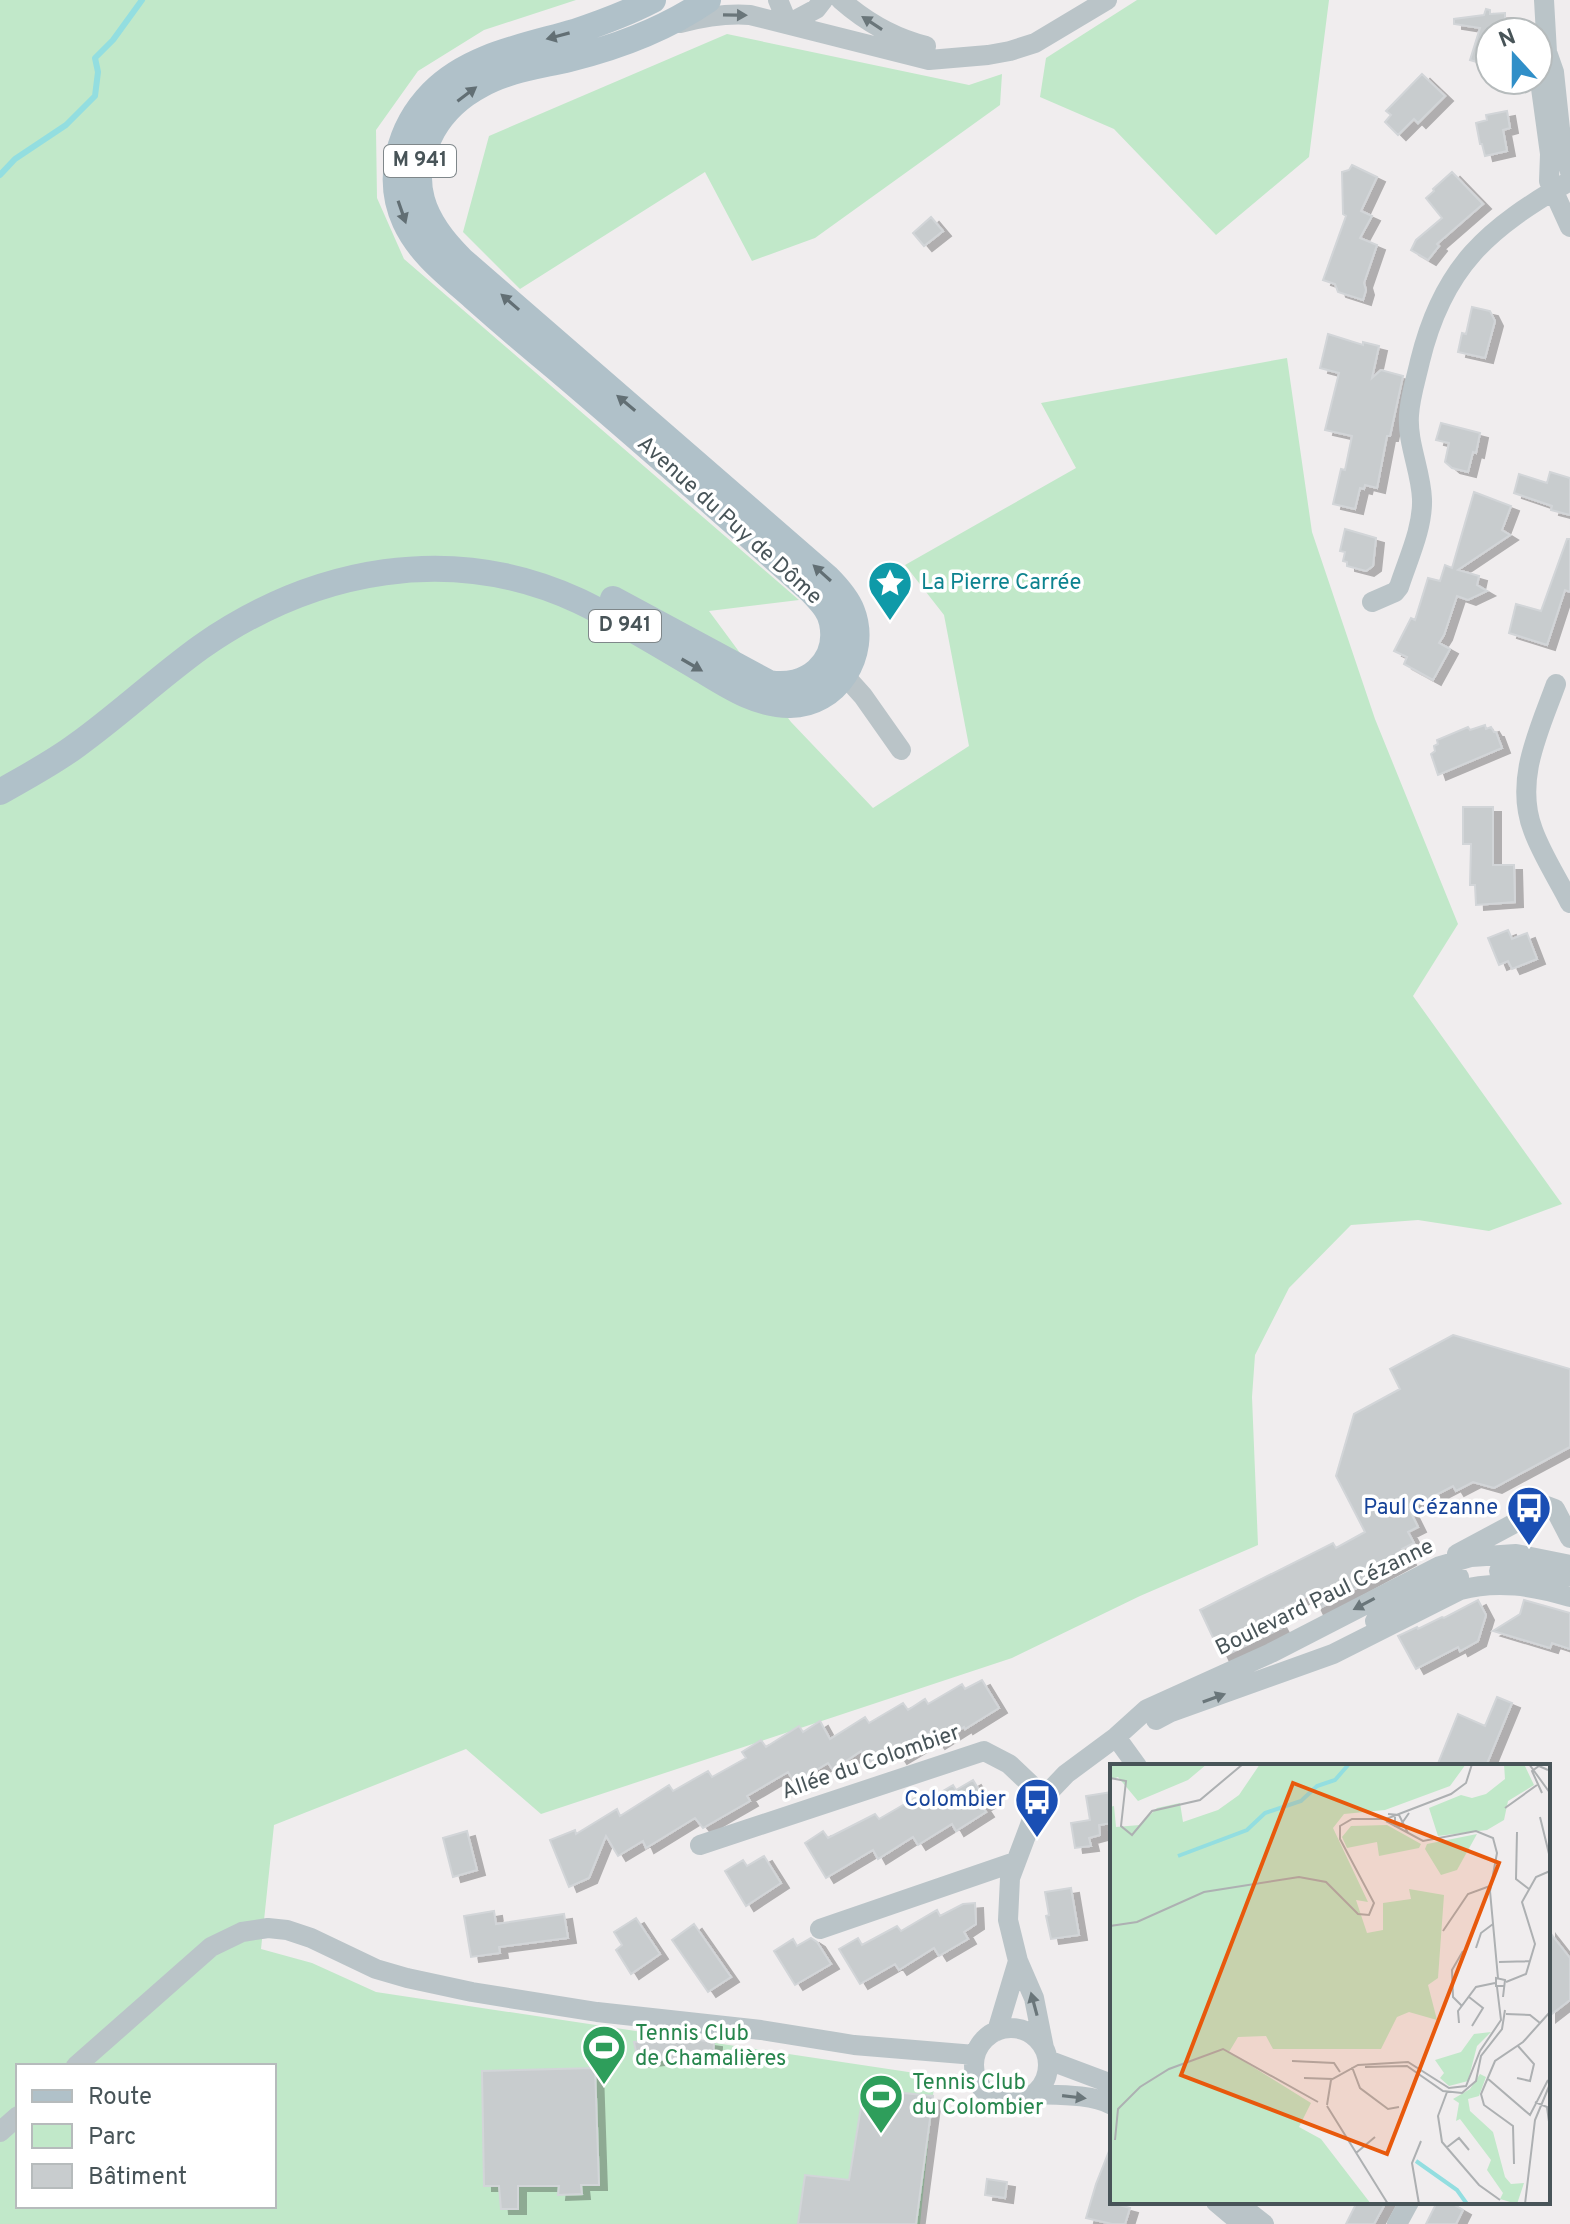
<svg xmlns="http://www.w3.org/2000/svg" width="1570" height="2224" font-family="Overpass,sans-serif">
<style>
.green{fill:#c1e8c9;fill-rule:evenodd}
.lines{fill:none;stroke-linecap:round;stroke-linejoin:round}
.stream{stroke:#93dee0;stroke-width:6}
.building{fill:#c8ccce;stroke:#d2d5d8;stroke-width:2;filter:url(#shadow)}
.minor{stroke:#bac4c8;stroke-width:20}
.major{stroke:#b0c1c9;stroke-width:26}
.oneway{fill:#6a767a}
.oneway2{fill:#626f74}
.labels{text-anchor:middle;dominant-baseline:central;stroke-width:7;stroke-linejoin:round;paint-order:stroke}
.shield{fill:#fff;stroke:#7f878a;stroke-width:2}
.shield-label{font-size:20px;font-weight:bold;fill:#485458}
.street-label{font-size:22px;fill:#485458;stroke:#fff}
.culture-label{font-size:22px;fill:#0d838f;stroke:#fff;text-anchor:start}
.transit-label{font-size:22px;fill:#164399;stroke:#fff;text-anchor:end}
.leisure-label{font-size:22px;fill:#27864d;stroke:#fff;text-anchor:start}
.inset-river{fill:none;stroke:#93dee0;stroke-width:4}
.inset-road{fill:none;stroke:#adb0b2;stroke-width:2}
.view{fill:#e8590c;fill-opacity:0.15;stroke:#e8590c;stroke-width:4}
.inset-edge{fill:none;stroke:#485458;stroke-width:4}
</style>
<defs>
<filter id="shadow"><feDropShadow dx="8" dy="5" stdDeviation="0" flood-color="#0004"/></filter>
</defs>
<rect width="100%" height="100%" fill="#f0edee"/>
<!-- green -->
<path class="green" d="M0 0H576L484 30 418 71 376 130 377 198 404 259 799 600 709 611 791 722 873 808 969 746 944 615 905 565 1076 468 1041 403 1287 358 1312 532 1375 719 1458 924 1413 996 1562 1204 1489 1231 1418 1220 1351 1225 1289 1288 1255 1355 1252 1397 1258 1545 1140 1596 1012 1658 541 1814 466 1749 274 1825 261 1949 312 1963 376 1992 935 2076 920 2224H0ZM18 2066H274V2206H18Z
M1137 0H1329L1309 157 1216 235 1114 129 1040 97 1046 58Z
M727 34 969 85 1002 74 1000 105 815 238 752 261 705 172 520 289 463 232 489 136Z"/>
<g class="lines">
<!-- stream -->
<path class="stream" d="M0 175 15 159 66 125 95 96 98 72 95 58 113 40 142 0"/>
</g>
<!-- building -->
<path class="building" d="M1486 9 1490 10V14L1505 13V32L1490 30V66L1470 60 1480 28 1454 24V19L1484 15Z
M1422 74 1445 96 1418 123 1414 119 1398 135 1385 122 1391 115 1386 111Z
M1507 111 1510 128 1503 130 1507 151 1485 156 1482 144H1480L1476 123 1487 120 1486 115Z
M1352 165 1377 177 1361 211 1372 216 1360 238 1377 245 1364 283 1366 290 1363 300 1338 292 1335 284 1323 280 1346 216 1343 214 1342 172 1349 170Z
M1452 172 1483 204 1437 244 1439 246 1428 260 1411 250 1416 240 1442 218 1426 198 1434 191 1433 189Z
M931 217 943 231 924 246 913 233Z
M1472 307 1490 311 1495 321 1485 358 1458 352 1462 333 1466 334Z
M1328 334 1363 345V342L1379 346 1372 378 1381 370 1403 376 1390 436H1387L1377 488 1365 485 1364 489 1360 488 1355 509 1333 504 1341 469 1345 470 1352 436 1325 430 1339 373 1320 368Z
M1441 423 1480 433 1476 453 1473 452 1468 472 1452 468 1445 462 1449 443 1436 440Z
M1550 472 1570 478V515L1551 510 1552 506 1514 493 1519 474 1547 483Z
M1474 492 1511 506 1502 530 1510 535 1458 570 1479 576 1477 585 1487 591 1468 600 1457 596 1444 635 1439 643 1450 649 1433 680 1404 664 1407 657 1394 651 1411 618 1415 620 1428 578 1440 581 1445 565 1452 568Z
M1345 529 1376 538 1373 566 1366 571 1347 566V562L1343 561 1345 552 1340 551Z
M1567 539H1570V592L1565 590 1547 645 1509 633 1516 604 1541 611Z
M1485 725 1486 729 1491 727 1494 732H1496L1502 748 1438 775 1431 754 1435 751 1434 746 1438 744 1437 740 1468 727 1470 730Z
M1463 807H1493V865H1514L1515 902 1476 905 1475 885H1470L1471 844H1463Z
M1508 930 1512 939 1527 933 1537 959 1512 969 1508 961 1499 965 1488 938Z
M1453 1335 1570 1369V1447L1494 1488 1473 1482 1456 1491 1453 1486 1409 1509 1418 1527 1408 1532 1414 1543 1402 1549 1408 1560 1316 1610 1309 1595 1273 1613 1281 1628 1222 1657 1200 1610 1333 1543 1336 1548 1365 1532 1336 1476 1354 1414 1400 1389 1390 1369Z
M1478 1600 1486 1615 1478 1641 1460 1651 1458 1647 1416 1669 1398 1636 1417 1627 1418 1629 1442 1617 1444 1618Z
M1524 1600 1570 1613V1649L1552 1643 1550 1648 1493 1631 1520 1614Z
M982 1680 999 1708 965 1729 964 1727 937 1744 933 1739 899 1759 892 1748 868 1763 861 1751 833 1770 828 1763 795 1783 788 1772 747 1796 750 1801 703 1828 695 1818 646 1848 643 1841 618 1856 606 1836 589 1878 569 1887 550 1840 575 1830 576 1834 617 1809 620 1816 669 1785 673 1791 708 1771 712 1777 746 1758 742 1752 761 1740 766 1747 799 1726 803 1732 820 1721 830 1739 865 1717 869 1723 903 1703 908 1710 925 1699 928 1704 962 1684 965 1689Z
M1497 1697 1512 1703 1486 1766H1437L1458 1714 1485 1726Z
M973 1780 987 1803 982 1806 986 1812 956 1831 952 1824 918 1845 913 1837 878 1859 873 1850 826 1878 805 1843 823 1831 828 1838 875 1814 879 1819 915 1798 919 1805 953 1785 956 1790Z
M1112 1792V1823L1099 1825 1100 1835 1089 1838 1091 1846 1075 1848 1071 1823 1090 1820 1086 1796Z
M467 1831 477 1870 453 1877 443 1838Z
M764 1856 781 1883 746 1906 725 1871 743 1860 747 1866Z
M1071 1888 1079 1935 1051 1939 1046 1916 1049 1915 1045 1892Z
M975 1903 976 1924 964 1932 968 1939 939 1956 934 1948 899 1970 895 1964 860 1984 839 1949 858 1938 862 1945 897 1926 901 1931 937 1910 940 1916 963 1904Z
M494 1911 496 1924 564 1914 568 1938 499 1947 500 1953 471 1957 464 1916Z
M636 1918 660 1954 631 1974 616 1950 622 1945 614 1932Z
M694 1924 731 1977 708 1992 672 1940Z
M1548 1930 1570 1958V2000L1548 2017Z
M811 1938 817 1942 831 1964 795 1985 774 1951 793 1939 797 1946Z
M684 2038 714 2042 713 2059 688 2060 687 2057 638 2062 634 2042Z
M595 2068 599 2185H581L582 2194 558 2195 559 2186H518V2209H501L499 2186H484L482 2071Z
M864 2089 933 2096 916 2224H798L805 2175 849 2180Z
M1111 2146 1112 2203 1130 2208 1125 2224H1112L1086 2218 1096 2184Z
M987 2179 1007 2182 1005 2198 985 2195Z
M1357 2202H1386L1374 2224H1346Z
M1437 2202H1449L1463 2210 1456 2224H1426Z"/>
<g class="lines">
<!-- minor -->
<path class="minor" d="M778 0 788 24 816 9 823 0
M841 0C866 22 894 38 926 46
M1544 0 1547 52 1554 72 1560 129 1570 172
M680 23C703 17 726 13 750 15L929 60 988 55 1010 51 1035 43 1107 0
M1547 52 1543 63 1540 81 1550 154 1549 181 1570 227
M1372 602 1395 592 1399 587C1408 559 1423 528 1422 499 1421 471 1407 443 1409 415 1410 397 1416 379 1420 361 1443 266 1488 228 1570 181
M845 676 863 696 901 750
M1556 684C1539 731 1514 780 1533 830 1542 855 1558 879 1570 903
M1457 1554 1547 1506 1555 1509 1570 1538
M1499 1571H1527L1554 1576H1570
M1375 1621 1416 1595 1459 1577
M1156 1720 1171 1712 1333 1654 1460 1590C1497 1580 1534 1586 1570 1597
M1116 1737 1137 1766
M700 1845 984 1751 1009 1764 1044 1797
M820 1929 1015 1862
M974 2065a37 37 0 1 1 74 0a37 37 0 1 1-74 0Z
M997 2031 1018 1961
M1044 2048 1034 1998 1018 1961 1008 1920 1010 1878 1033 1817 1044 1797 1066 1774 1116 1737 1147 1709 1271 1653 1440 1566 1471 1557 1516 1554 1570 1565
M1048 2060 1112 2084
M76 2066 211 1947 242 1932 268 1928 287 1930 311 1938 376 1969 407 1978 472 1992 597 2012 761 2030 854 2045 975 2055
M1034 2094C1057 2095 1092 2094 1112 2105
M0 2132 18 2116
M1216 2202 1242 2224
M1236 2202 1264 2224
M1397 2224 1409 2202"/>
<!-- major -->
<path class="major" d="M613 599 769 683C806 690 840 663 832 623 830 610 820 601 811 591 727 516 642 441 556 368 528 345 500 321 473 297 448 275 419 253 405 222 385 178 399 127 432 93 469 55 526 46 574 32 601 23 628 13 653 0
M0 792C26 777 53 763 77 745 120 714 158 678 201 647 314 568 452 542 579 601 619 620 657 644 695 666 724 683 754 705 789 705 836 706 869 654 852 611 847 598 837 587 827 577L462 260C423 222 404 181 433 130 444 111 462 95 481 85 507 70 540 66 569 59 618 47 666 29 708 0"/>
</g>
<!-- one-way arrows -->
<defs><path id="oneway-solid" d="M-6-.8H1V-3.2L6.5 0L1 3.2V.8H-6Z" transform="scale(2)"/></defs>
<g class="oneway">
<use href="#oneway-solid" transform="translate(735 15) rotate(1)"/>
<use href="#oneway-solid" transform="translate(872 23) rotate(-147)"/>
<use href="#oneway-solid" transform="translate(1364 1604) rotate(152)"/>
<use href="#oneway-solid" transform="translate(1214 1698) rotate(-20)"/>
<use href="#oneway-solid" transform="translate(1034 2004) rotate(-105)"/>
<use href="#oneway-solid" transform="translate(1074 2097) rotate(7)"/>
</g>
<g class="oneway2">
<use href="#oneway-solid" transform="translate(558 36) rotate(165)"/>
<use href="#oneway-solid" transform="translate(467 94) rotate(-37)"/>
<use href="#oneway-solid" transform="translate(402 212) rotate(71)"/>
<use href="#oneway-solid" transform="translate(510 302) rotate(-139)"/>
<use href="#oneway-solid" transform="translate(626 403) rotate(-140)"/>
<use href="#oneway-solid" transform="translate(822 573) rotate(-138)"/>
<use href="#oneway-solid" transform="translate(692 665) rotate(30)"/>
</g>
<!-- icons -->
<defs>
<g id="sight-pin" transform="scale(2.3)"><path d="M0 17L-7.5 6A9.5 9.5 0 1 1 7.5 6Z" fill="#0f9aa8" stroke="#fff"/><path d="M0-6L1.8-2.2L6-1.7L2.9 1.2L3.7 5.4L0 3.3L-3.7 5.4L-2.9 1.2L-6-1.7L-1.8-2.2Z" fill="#fff"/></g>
<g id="bus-pin" transform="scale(2.3)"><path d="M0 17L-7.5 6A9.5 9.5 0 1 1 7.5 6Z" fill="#1a4fb4" stroke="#fff"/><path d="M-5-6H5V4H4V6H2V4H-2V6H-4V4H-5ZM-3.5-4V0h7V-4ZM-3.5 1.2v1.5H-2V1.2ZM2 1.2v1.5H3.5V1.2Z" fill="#fff"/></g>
<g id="stadium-pin" transform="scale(2.3)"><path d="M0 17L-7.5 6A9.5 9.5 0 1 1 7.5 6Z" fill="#2e9e5b" stroke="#fff"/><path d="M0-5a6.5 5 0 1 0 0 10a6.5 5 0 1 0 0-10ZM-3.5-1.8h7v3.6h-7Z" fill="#fff"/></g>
</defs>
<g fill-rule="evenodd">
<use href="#sight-pin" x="890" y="583"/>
<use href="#bus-pin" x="1529" y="1508"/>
<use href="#bus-pin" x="1037" y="1800"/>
<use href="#stadium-pin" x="604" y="2047"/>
<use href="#stadium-pin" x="881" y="2096"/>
</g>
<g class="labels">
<!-- shield labels -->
<g class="shield">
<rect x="384" y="145" width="72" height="32" rx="6"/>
<rect x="589" y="610" width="72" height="32" rx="6"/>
</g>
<g class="shield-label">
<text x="420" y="161">M 941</text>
<text x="625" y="626">D 941</text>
</g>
<!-- street labels -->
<g class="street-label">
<text transform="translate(729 521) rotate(42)">Avenue du Puy de Dôme</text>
<text transform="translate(1325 1598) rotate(-26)">Boulevard Paul Cézanne</text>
<text transform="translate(871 1763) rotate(-19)">Allée du Colombier</text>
</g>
<!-- culture labels -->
<g class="culture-label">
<text x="921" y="583">La Pierre Carrée</text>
</g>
<!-- transit labels -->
<g class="transit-label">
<text x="1498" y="1508">Paul Cézanne</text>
<text x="1006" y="1800">Colombier</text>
</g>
<!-- leisure labels -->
<g class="leisure-label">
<text x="635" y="2034">Tennis Club<tspan x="635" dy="25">de Chamalières</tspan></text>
<text x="912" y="2083">Tennis Club<tspan x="912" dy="25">du Colombier</tspan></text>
</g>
</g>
<!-- overview -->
<g transform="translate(1110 1764)">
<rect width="440" height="440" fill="#f0edee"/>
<path d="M0 0H97L78 16 28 37 8 13 0 16ZM150 0H356L340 22 275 46 234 50 223 64 258 138 246 136 257 169 273 166V139L301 135 299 125 334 131 328 214 318 221 327 256 299 248 287 253 271 285H163L156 272 128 273 119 288 201 339 189 363 211 375 261 440H0V43L4 42 6 63 30 61 47 44 70 39 73 58 108 46 129 31ZM394 0H414L424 21 398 37 394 56 377 66 328 72 319 44 351 31 362 34 376 30 395 15ZM277 61 311 80 309 84 269 92 267 78 237 84 232 73 241 62ZM367 70 347 106 331 111 315 85 317 80ZM381 268 367 282 358 317 339 322 330 314 334 309 325 296 351 288 364 270ZM370 310 376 313 369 332 358 335 360 347 383 368 395 413 401 420 414 419 407 440 390 435 393 429 377 406 381 396 350 355 346 357 349 339 343 335 360 325Z" fill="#c1e8c9"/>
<path class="inset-river" d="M68 92 137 66 155 49 191 37 207 22 225 16 239 0M306 397 347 426 357 440"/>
<path class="inset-road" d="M419 0 440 29M0 14 16 17 11 62 22 71 42 47 90 36 133 0M432 29 422 7 429 2 438 6M395 44 427 21M278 50 289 51 298 69M285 53V62H290L299 49M430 53 440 94M276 57 313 77 366 67 383 74 387 89 380 127 388 214M407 68 406 115 419 125M0 162 27 158 94 128 189 113 216 118 248 150 259 151 264 139 230 75V62L242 55H276L341 30 356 19 362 0M333 167 358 130 380 122M366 184 371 169 383 160M389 198 420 197M396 218 416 210 425 180 412 138 426 113 440 107M359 233 373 244 362 262M393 233 395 216 386 214V222H394M352 242 343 233 342 206 353 187M396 250 420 251 430 259M349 259 348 247 366 223 385 219M182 297 224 299 230 308M242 303 250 324 278 345 289 343M255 303 297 302 333 327 352 329 366 317 371 292 392 265 395 246M194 314 223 315M377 314 420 351 438 316M407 314 420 317 424 300 408 282M337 328 328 352 332 378 369 421 390 436M425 338 437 343 440 365M217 341 221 316 248 301 298 298 339 324 356 322 370 287 391 256 387 223M217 342 278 440M5 376 8 345 30 323 59 305 113 285 208 338M336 384 349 374 359 386M246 389 265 373M404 400 403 362 374 341 371 330 385 297 413 278 440 248M309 440 302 399 311 377M415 440 425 356 440 320"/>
<path class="view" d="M183 19 389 99 277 390 71 311Z"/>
<rect width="440" height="440" class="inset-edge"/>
</g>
<!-- legend -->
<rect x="16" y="2064" width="260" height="144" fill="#ffffff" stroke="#b6bbbc" stroke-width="2"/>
<rect x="32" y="2090" width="40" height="12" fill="#b0c1c9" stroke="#b6bbbc" stroke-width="2"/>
<text x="88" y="2104" font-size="24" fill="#485458">Route</text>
<rect x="32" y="2124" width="40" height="24" fill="#c1e8c9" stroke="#b6bbbc" stroke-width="2"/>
<text x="88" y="2144" font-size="24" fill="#485458">Parc</text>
<rect x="32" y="2164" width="40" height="24" fill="#c8ccce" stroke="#b6bbbc" stroke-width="2"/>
<text x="88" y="2184" font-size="24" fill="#485458">Bâtiment</text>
<!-- north arrow -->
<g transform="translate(1514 56) rotate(339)"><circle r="38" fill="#ffffff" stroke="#b6bbbc" stroke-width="2"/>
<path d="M0-6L14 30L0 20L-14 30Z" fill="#308fc8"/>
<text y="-12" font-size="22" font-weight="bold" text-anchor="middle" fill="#485458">N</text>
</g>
</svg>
